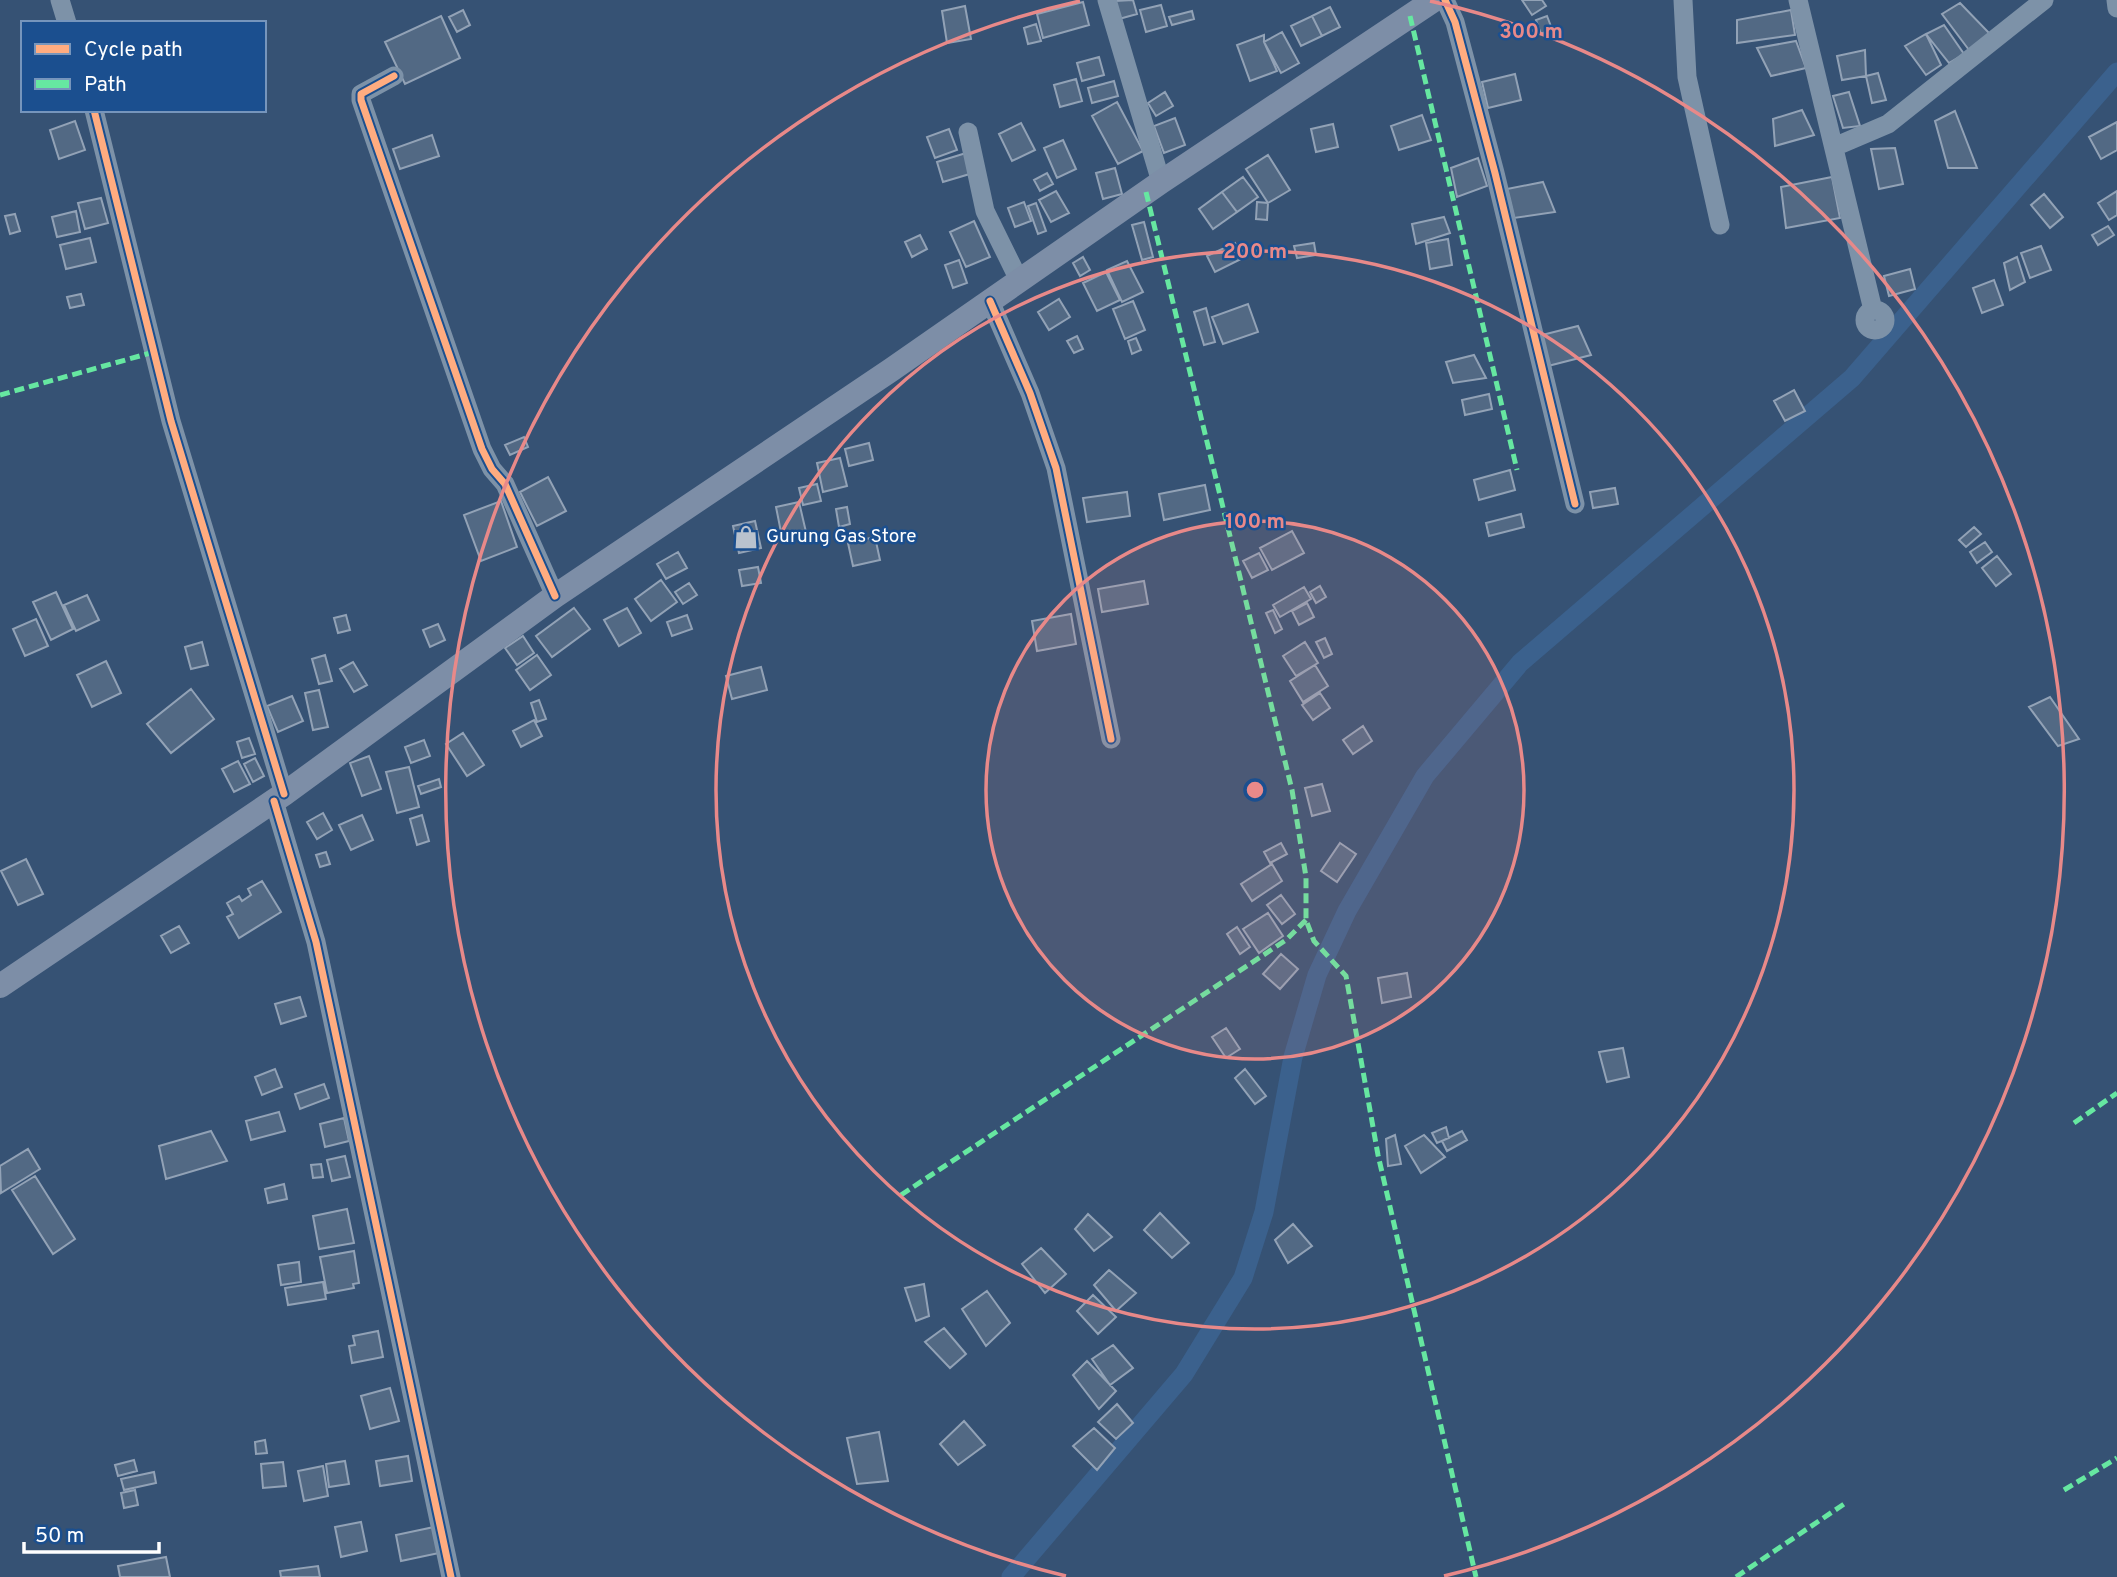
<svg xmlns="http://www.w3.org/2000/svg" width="2117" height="1577" font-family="Overpass,sans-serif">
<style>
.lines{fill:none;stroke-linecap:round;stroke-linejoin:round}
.canal{stroke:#3b618d;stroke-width:19}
.building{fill:#526984;stroke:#92a2b6;stroke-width:2}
.minor{stroke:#7d92a8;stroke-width:19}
.major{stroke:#7d8ea7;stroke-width:24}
.quiet{stroke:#66e7a1;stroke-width:5;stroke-dasharray:10 5;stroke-linecap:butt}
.cycleway-casing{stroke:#1b4f8f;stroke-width:11}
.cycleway{stroke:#ffac80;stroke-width:7}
.ring{fill:none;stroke:#e88989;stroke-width:3.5}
.labels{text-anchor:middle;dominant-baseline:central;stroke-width:5;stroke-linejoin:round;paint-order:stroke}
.poi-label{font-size:19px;fill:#fff;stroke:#1b4f8f;text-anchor:start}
.centre{fill:#e88989;stroke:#1b4f8f;stroke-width:3.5}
.ring-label{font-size:21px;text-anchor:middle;font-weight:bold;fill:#e88989;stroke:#1b4f8f;stroke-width:5;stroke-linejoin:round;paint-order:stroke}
</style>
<rect width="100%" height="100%" fill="#365274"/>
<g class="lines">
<!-- canal -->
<path class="canal" d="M1011 1577 1184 1374 1243 1278 1264 1212 1293 1057 1317 975 1347 911 1425 776 1520 663 1852 378 2117 72"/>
</g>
<!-- building -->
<path class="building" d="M1133 0 1137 14 1119 19 1115 1Z
M1522 0H1542L1546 6 1532 15Z
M1083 2 1089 25 1043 38 1037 14Z
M1960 3 1991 35 1969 50 1942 14Z
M1161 5 1167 26 1146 32 1140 10Z
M965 6 971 39 947 43 942 11Z
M1330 7 1340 27 1322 36 1312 16Z
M463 10 470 25 457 32 449 17Z
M1791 10 1795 35 1737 43V20Z
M1192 11 1194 19 1172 25 1169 17Z
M441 16 460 58 405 84 385 42Z
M1312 16 1322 36 1301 46 1291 26Z
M1547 16 1552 29 1541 34 1536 20Z
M1036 24 1041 41 1028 44 1024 28Z
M1944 25 1964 54 1949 63 1926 34Z
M1282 32 1299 63 1281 73 1264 42Z
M1926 34 1941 65 1926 75 1905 46Z
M1264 35V42L1277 71 1250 81 1237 45Z
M1796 41 1806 68 1771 76 1757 48Z
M1865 50 1866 76 1842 80 1837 56Z
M1099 57 1104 75 1082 81 1077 63Z
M1878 73 1886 100 1872 103 1866 76Z
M1515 74 1521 100 1488 108 1482 82Z
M1076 79 1082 101 1060 107 1054 85Z
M1114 81 1118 96 1092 103 1088 88Z
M1165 92 1173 106 1156 116 1148 103Z
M1849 92 1860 126 1843 128 1833 96Z
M1117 102 1143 151 1118 164 1092 116Z
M1802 110 1814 135 1775 146 1773 119Z
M1955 111 1977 168H1948L1935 121Z
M1422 115 1431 140 1399 150 1391 126Z
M1175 118 1185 145 1164 153 1154 126Z
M75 121 85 150 59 159 50 130Z
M2117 122V150L2101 159 2089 137Z
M1021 123 1035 150 1012 161 999 134Z
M1333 124 1338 147 1316 152 1311 129Z
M949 129 957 150 935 158 927 137Z
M432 135 439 156 400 169 393 149Z
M1063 140 1076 169 1057 178 1044 148Z
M1895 148 1903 184 1879 189 1871 149Z
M966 153 973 173 943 182 937 162Z
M1268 155 1290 190 1268 203 1246 169Z
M1478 158 1487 186 1457 197 1451 168Z
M1115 168 1122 194 1103 199 1096 173Z
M1047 173 1053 184 1040 191 1034 180Z
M1243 177 1258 197 1237 212 1222 192Z
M1832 177 1840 218 1786 228 1781 187Z
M1543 182 1555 212 1514 218 1507 189Z
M1056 191 1069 213 1051 222 1039 200Z
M2117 191V215L2109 220 2098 203Z
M1222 192 1237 212 1213 229 1199 209Z
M2044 194 2063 217 2050 228 2031 205Z
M101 198 108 223 85 229 78 203Z
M1024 202 1031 221 1015 227 1008 208Z
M1257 202 1268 203 1267 220 1256 219Z
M1036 203 1046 231 1038 234 1028 206Z
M76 211 80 232 57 237 52 217Z
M15 214 20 231 10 234 5 216Z
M1444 217 1450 233 1416 244 1412 224Z
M974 221 990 257 966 267 950 232Z
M1144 222 1153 257 1142 260 1132 225Z
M2108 226 2114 235 2098 245 2092 235Z
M920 235 927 249 912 257 905 242Z
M90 238 96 262 66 269 60 245Z
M1448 239 1452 265 1430 269 1426 243Z
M1235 243 1243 258 1215 272 1207 256Z
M1314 243 1316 255 1297 258 1294 246Z
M2041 246 2051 270 2030 278 2021 253Z
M1083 257 1090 270 1080 276 1073 263Z
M2017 257 2025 282 2010 290 2004 263Z
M959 260 967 283 953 288 945 265Z
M1127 261 1143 292 1122 302 1107 270Z
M1910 269 1915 289 1889 296 1884 276Z
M1106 272 1120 300 1097 311 1083 283Z
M1994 280 2003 305 1982 313 1973 288Z
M81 294 84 305 70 308 67 297Z
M1059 299 1070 317 1049 330 1038 312Z
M1133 301 1145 330 1125 339 1113 309Z
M1248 304 1258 332 1223 344 1212 317Z
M1206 308 1215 342 1204 345 1194 312Z
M1578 326 1591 355 1548 366 1542 335Z
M1077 336 1083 349 1074 353 1067 341Z
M1136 338 1141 350 1132 354 1128 341Z
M1474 355 1486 378 1453 383 1446 362Z
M1794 390 1805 411 1785 421 1774 401Z
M1489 394 1492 409 1465 415 1462 400Z
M524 437 528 447 510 455 505 445Z
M869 443 873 460 849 466 845 449Z
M840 458 847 486 823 492 817 463Z
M1510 470 1515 490 1479 500 1474 480Z
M548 477 566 511 537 526 520 492Z
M817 484 821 501 803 505 799 488Z
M1205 485 1210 510 1164 520 1159 494Z
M1615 488 1618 504 1593 508 1590 492Z
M1127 492 1130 516 1087 522 1083 498Z
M501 501 517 547 481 561 464 515Z
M799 502 806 532 782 537 776 507Z
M847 507 850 524 839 527 836 509Z
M1521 514 1524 527 1489 536 1486 523Z
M755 521 761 548 739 553 733 526Z
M1974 527 1981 534 1966 547 1959 540Z
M1292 531 1304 553 1272 570 1260 548Z
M875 537 880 560 853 566 848 543Z
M1985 542 1992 552 1977 563 1970 552Z
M678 552 687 568 666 579 657 564Z
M1259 553 1268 570 1252 578 1243 561Z
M1997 556 2011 574 1996 586 1982 568Z
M758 567 761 583 742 586 739 570Z
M661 580 677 602 651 621 635 599Z
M1144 581 1148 604 1102 612 1098 589Z
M689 583 697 595 683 604 675 592Z
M1320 586 1326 597 1316 603 1310 592Z
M1304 587 1311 599 1280 617 1273 605Z
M56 592 73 629 51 640 33 602Z
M87 595 99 620 76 631 64 605Z
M1307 603 1314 617 1299 625 1292 611Z
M574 608 590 629 552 657 536 636Z
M627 608 641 633 619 646 604 620Z
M1273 610 1282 629 1275 633 1266 613Z
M1071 614 1076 644 1037 651 1032 621Z
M346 615 350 630 338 633 334 618Z
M687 615 692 629 672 636 667 622Z
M36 619 48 646 25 656 13 629Z
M438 624 445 640 430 647 423 630Z
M523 636 534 653 517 665 505 648Z
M1325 638 1332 654 1324 658 1316 642Z
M202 642 208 665 191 669 185 647Z
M1305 642 1318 663 1296 676 1283 656Z
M325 655 332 681 319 684 312 659Z
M537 655 551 675 530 690 516 670Z
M106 661 121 693 92 707 77 675Z
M353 662 367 685 354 692 340 669Z
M1315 665 1328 686 1303 702 1290 681Z
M761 667 767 690 732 699 726 676Z
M191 689 214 719 171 753 147 724Z
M319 690 328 727 313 730 305 693Z
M1320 693 1330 708 1313 720 1302 705Z
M292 696 303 721 278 732 267 706Z
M2050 697 2079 739 2058 746 2029 707Z
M539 700 546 719 537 722 531 703Z
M534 720 542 736 521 747 513 731Z
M1363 726 1372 741 1353 754 1343 740Z
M463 733 484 765 467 776 446 744Z
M249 738 255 754 242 758 237 742Z
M424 740 430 756 411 763 405 747Z
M369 756 381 789 362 796 350 763Z
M255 758 264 776 253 782 244 764Z
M238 761 250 784 234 792 222 769Z
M409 767 419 807 397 813 386 772Z
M439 779 441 787 421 794 418 786Z
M1322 784 1330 811 1312 816 1305 788Z
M323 813 332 830 317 839 307 822Z
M362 815 373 840 351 850 339 825Z
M422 815 429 841 417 845 410 819Z
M1281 843 1287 854 1270 863 1264 852Z
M1340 843 1356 854 1337 882 1321 871Z
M326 852 330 864 320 867 316 855Z
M26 859 43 894 18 905 1 871Z
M1272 864 1282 881 1252 901 1241 884Z
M262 881 281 912 239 938 227 917 233 914 227 903 239 896 242 901 251 895 248 889Z
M1281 895 1295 914 1282 924 1267 905Z
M1268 913 1283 936 1259 953 1243 929Z
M179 926 189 943 171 953 161 936Z
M1237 927 1250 947 1240 954 1227 934Z
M1281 954 1298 969 1280 989 1263 974Z
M1407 973 1411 997 1382 1003 1378 978Z
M300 997 306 1016 281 1024 275 1004Z
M1226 1028 1240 1049 1226 1058 1212 1037Z
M1623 1048 1629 1077 1607 1082 1599 1052Z
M275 1069 282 1087 262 1095 255 1077Z
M1245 1069 1266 1096 1255 1104 1235 1078Z
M324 1084 329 1098 300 1109 295 1094Z
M279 1112 285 1131 251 1140 246 1121Z
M344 1118 349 1141 325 1147 320 1124Z
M1446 1127 1449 1138 1437 1143 1432 1133Z
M211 1131 227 1161 166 1179 159 1146Z
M1462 1131 1467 1140 1447 1151 1442 1141Z
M1395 1135 1401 1164 1388 1166 1386 1139Z
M1424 1135 1445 1157 1421 1173 1405 1146Z
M28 1149 40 1169 1 1193 0 1166Z
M345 1156 350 1177 332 1181 327 1160Z
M321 1164 323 1177 313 1178 311 1165Z
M35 1176 75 1239 53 1254 12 1190Z
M284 1184 287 1199 268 1203 265 1189Z
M347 1209 354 1243 319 1249 313 1216Z
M1160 1213 1189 1243 1172 1258 1144 1230Z
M1088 1214 1112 1237 1094 1251 1075 1229Z
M1293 1224 1312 1246 1288 1263 1275 1240Z
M1041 1248 1066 1274 1045 1293 1022 1264Z
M354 1251 359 1283 353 1284 354 1288 327 1293 320 1257Z
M299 1262 301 1282 281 1285 278 1265Z
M1109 1270 1136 1293 1116 1311 1094 1285Z
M323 1282 326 1299 288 1305 285 1288Z
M924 1284 929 1316 916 1321 905 1288Z
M987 1291 1010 1323 986 1346 962 1309Z
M1093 1295 1116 1317 1098 1334 1077 1311Z
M944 1328 966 1354 950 1368 925 1342Z
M378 1331 383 1357 352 1363 349 1346 355 1345 353 1336Z
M1113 1345 1133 1368 1110 1385 1092 1359Z
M1087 1361 1116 1391 1099 1409 1073 1375Z
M390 1388 399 1421 370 1429 361 1396Z
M1117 1404 1133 1423 1116 1439 1098 1422Z
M964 1421 985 1445 958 1465 940 1444Z
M1094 1428 1115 1448 1097 1470 1073 1446Z
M879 1432 888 1481 857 1484 847 1438Z
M265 1440 267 1453 256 1454 255 1442Z
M408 1456 412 1481 380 1486 376 1461Z
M134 1460 137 1471 118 1476 115 1465Z
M345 1461 349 1484 329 1487 326 1464Z
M283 1462 286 1486 263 1488 261 1464Z
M323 1466 328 1496 304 1501 298 1471Z
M154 1472 156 1483 124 1490 121 1479Z
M135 1490 138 1505 124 1508 121 1493Z
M361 1522 367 1551 341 1557 335 1527Z
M434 1527 439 1553 401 1561 396 1535Z
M166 1557 170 1577H120L118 1566Z
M318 1566 320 1577H281L280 1571Z"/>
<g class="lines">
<!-- minor -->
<path class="minor" d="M60 0 67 23
M1107 0 1161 182
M1445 0 1455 22 1495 173 1575 504
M1683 0 1687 77 1720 225
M1798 0 1873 310
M2116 0 2117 8
M394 76 361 94V100L482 449 492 469 505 484 555 596
M94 110 171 421 284 794
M968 132 985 211 1019 280
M1834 147 1888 124 2044 0
M990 301 1030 393 1056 468 1111 739
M1865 320a10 10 0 1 1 20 0a10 10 0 1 1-20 0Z
M274 801 316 942 451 1577"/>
<!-- major -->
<path class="major" d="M0 986 284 794 555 596 891 370 1161 182 1434 0"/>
<!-- quiet -->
<path class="quiet" d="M1410 16 1517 470
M1146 192 1292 790 1306 877V920L1314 941 1346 976 1378 1155 1476 1577
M0 395 154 352
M2074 1123 2117 1093
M901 1195 1286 940 1306 920
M2064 1490 2117 1458
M1736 1577 1847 1502"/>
<!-- cycleway casing -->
<g class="cycleway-casing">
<path id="cycleway" d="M1445 0 1455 22 1495 173 1575 504
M394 76 361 94V100L482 449 492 469 505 484 555 596
M94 110 171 421 284 794
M990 301 1030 393 1056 468 1111 739
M274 801 316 942 451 1577"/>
</g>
<!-- cycleway -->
<use href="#cycleway" class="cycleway"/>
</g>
<!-- distance rings -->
<circle cx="1255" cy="790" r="269" fill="#e88989" fill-opacity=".12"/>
<g class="ring">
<circle cx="1255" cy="790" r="269"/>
<circle cx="1255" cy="790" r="539"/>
<path d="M1066 1576A808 808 0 0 1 1080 1M1430 1A808 808 0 0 1 1444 1576"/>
</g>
<!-- icons -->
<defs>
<g id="shop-bare" transform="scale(1.89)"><path d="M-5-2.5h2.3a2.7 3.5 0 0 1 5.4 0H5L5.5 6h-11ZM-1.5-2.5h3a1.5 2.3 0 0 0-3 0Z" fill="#b9c2ce" stroke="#1b4f8f" stroke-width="2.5" paint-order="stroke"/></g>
</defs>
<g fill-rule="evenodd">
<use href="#shop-bare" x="746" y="537"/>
</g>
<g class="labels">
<!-- poi labels -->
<g class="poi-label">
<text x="766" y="537">Gurung Gas Store</text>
</g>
</g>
<circle cx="1255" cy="790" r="10" class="centre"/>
<g class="ring-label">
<text x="1531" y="38">300 m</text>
<text x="1255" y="258">200 m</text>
<text x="1255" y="528">100 m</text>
</g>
<!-- legend -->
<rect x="21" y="21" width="245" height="91" fill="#1b4f8f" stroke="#7695bc" stroke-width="2"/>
<rect x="35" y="44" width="35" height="10" fill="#ffac80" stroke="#7695bc" stroke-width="2"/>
<text x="84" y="56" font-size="21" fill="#ffffff">Cycle path</text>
<rect x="35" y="79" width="35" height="10" fill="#66e7a1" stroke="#7695bc" stroke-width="2"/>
<text x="84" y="91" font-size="21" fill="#ffffff">Path</text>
<!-- scale -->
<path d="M24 1542v10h135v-10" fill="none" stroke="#ffffff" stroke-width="3.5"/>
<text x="35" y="1542" font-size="21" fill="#ffffff" stroke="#1b4f8f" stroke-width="5" paint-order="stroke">50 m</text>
</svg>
